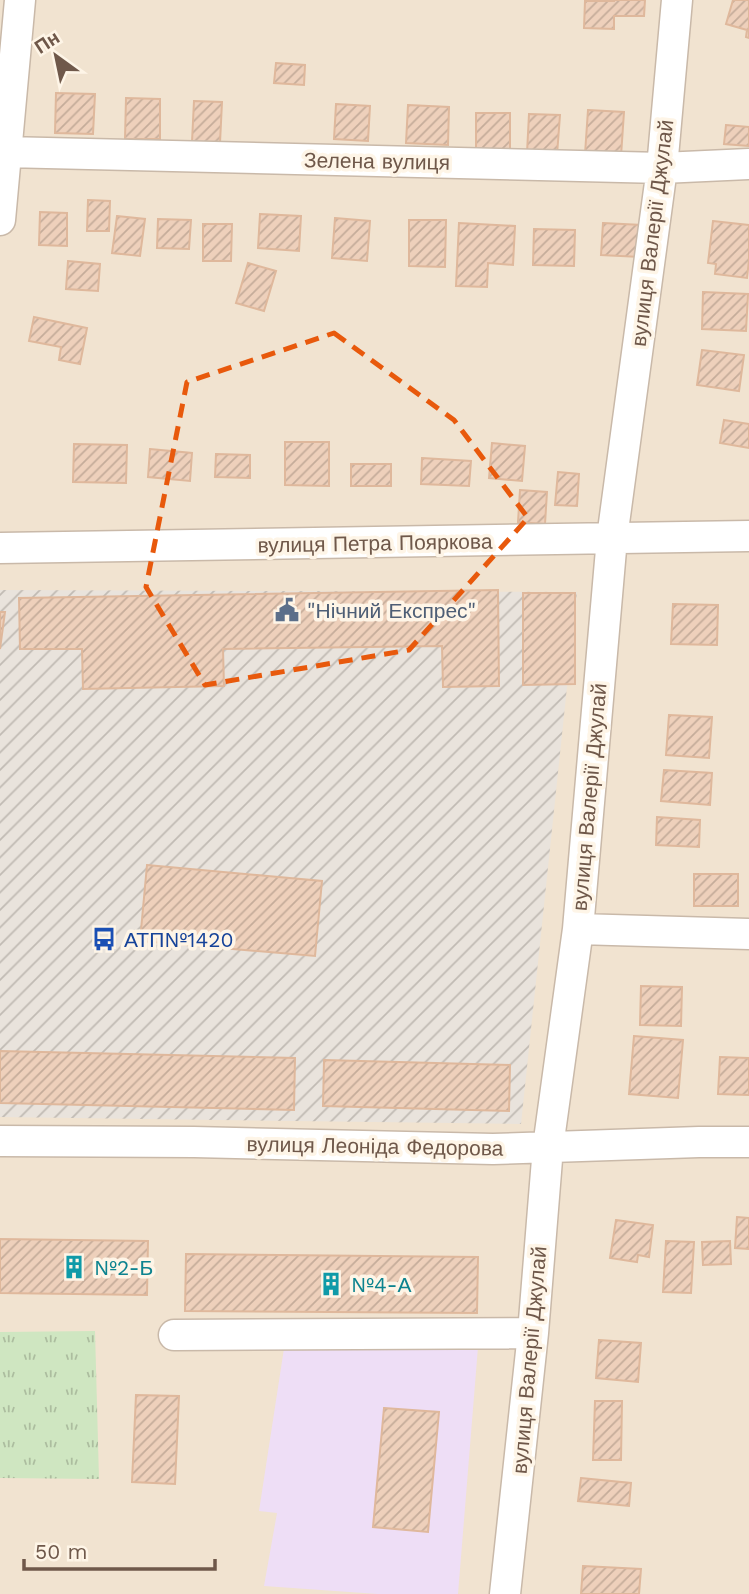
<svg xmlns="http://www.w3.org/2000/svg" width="749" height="1594" font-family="'Work Sans',sans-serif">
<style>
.residential{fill:#f1e3d0}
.industrial{fill:url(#industrial-furrows)}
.education{fill:#eedef6}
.park{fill:url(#park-tufts)}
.building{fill:url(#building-hatch);stroke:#dfb89c;stroke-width:2}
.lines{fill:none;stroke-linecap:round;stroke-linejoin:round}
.minor-casing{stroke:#c9b9a9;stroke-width:33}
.minor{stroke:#fff;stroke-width:30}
.marked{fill:none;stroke:#e8590c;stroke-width:5;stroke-dasharray:14 9;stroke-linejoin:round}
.labels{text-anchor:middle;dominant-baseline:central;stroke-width:7;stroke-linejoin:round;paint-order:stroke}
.street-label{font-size:21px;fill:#6f584a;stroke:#fef5e7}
.service-label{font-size:21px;fill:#4e5e75;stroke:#fef5e7;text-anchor:start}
.transit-label{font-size:21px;fill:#164399;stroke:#fef5e7;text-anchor:start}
.culture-label{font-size:21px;fill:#0d838f;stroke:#fef5e7;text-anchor:start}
</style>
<defs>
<pattern id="industrial-furrows" width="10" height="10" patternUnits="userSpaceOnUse" patternTransform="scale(1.75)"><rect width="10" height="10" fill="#e9e3dc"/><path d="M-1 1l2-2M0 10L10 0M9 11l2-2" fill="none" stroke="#c1bbb4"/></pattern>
<pattern id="park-tufts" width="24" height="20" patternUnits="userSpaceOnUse" patternTransform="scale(1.75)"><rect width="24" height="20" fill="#cfe6c1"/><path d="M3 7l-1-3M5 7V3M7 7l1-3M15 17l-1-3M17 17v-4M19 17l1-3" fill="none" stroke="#acbd9f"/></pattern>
<pattern id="building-hatch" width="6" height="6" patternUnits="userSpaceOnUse" patternTransform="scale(1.75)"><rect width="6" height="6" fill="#eed0bb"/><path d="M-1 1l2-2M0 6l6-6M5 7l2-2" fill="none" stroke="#c5ac9a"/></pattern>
</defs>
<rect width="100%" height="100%" fill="#faf1e1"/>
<!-- residential -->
<path class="residential" d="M0 0H749V1594H0Z"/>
<!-- industrial -->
<path class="industrial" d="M0 590 577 592 521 1124 0 1117Z"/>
<!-- education -->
<path class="education" d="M285 1342 478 1347 458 1594H378L264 1586 277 1513 259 1511Z"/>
<!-- park -->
<path class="park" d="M95 1331 99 1479 0 1478V1332Z"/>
<!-- building -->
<path class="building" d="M614 0H645L644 16H614V29L584 28 585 1H614Z
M733 0H749V38L746 37 747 30 726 24Z
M276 63 305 65 304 85 274 83Z
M56 93 95 94 93 134 55 133Z
M126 98 160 99V139H125Z
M194 101 222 102 220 143 192 142Z
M336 104 370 106 368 141 334 139Z
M408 105 449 107 448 145 406 143Z
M588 110 624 112 621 156 585 154Z
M476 113H510V152H476Z
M529 114 560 115 557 155 527 153Z
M726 125 749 127V146L724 144Z
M88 200 110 201 109 231H87Z
M40 212 67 213V246L39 245Z
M260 214 301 216 299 251 258 248Z
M117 216 145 219 140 256 112 253Z
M335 218 370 221 367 261 332 258Z
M158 219 191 220 189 249 157 248Z
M409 220H446L445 267 409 266Z
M713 221 749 225V260L747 278 715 274 716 264 708 263Z
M459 223 515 226 513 265 488 263 487 287 456 286Z
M603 223 642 225 640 257 601 255Z
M203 224H232L231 261H203Z
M534 229 575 230 574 266 533 265Z
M68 261 100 264 98 291 66 289Z
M248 263 276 271 264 311 236 303Z
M703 292 748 294 746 331 702 329Z
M34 317 87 328 80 364 59 360 61 347 29 341Z
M702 350 744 355 739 391 697 385Z
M724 420 749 424V448L720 443Z
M285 442H329V486L285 485Z
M492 443 525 446 522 481 489 478Z
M74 444 127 445 126 483 73 482Z
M150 449 192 453 190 481 148 477Z
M216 454 250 455V478L215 477Z
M422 458 471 461 469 486 421 484Z
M351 464H391V486H351Z
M558 472 579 474 577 506 555 505Z
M520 490 547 492 545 524 518 522Z
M498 590 499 686 443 687 442 646 223 649 224 686 83 689 82 649H20L19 598Z
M523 593H575V684L523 685Z
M673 604 718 605 717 645 671 644Z
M0 612H5L0 649Z
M669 715 712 717 709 758 666 755Z
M664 770 712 773 710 805 661 801Z
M657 817 700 820 699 847 656 845Z
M147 865 322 881 315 956 140 941Z
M694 874H738V906H694Z
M641 986 682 987 681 1026 640 1025Z
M634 1036 683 1040 678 1098 629 1094Z
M0 1051 295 1058 294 1110 0 1103Z
M720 1057 749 1058V1095L718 1094Z
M324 1060 510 1065 509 1111 323 1106Z
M737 1217 749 1218V1249L735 1248Z
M616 1220 653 1225 649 1257 638 1255 637 1262 610 1258Z
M0 1239 148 1241 147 1295 0 1293Z
M666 1241 694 1242 691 1293 663 1292Z
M730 1241 731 1264 703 1265 702 1242Z
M186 1254 478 1257 477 1313 185 1311Z
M599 1340 641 1343 638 1382 596 1378Z
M136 1395 179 1396 175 1484 132 1482Z
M595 1401H622L621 1460H593Z
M384 1408 439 1412 428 1532 373 1527Z
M581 1478 631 1483 629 1506 578 1501Z
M583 1566 641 1569 639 1594H581Z"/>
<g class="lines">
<!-- minor casing -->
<g class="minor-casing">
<path id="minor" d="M5 152 662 168 749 164
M0 220 20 0
M0 548 749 536
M578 929 749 934
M0 1141 194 1142 493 1149 699 1142H749
M174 1335 533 1333
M505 1594 533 1333 548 1147 578 929 612 538 662 168 677 0"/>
</g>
<!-- minor -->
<use href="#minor" class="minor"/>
</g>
<!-- marked area -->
<path class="marked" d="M334 333 454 420 528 518 409 650 205 685 146 587 187 382Z"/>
<!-- icons -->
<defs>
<g id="civic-bare" transform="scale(1.89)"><path d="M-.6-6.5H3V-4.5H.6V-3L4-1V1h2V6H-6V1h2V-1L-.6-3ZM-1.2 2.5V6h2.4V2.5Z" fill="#5c6f8a" stroke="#fef5e7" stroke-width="2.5" paint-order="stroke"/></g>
<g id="bus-bare" transform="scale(1.89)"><path d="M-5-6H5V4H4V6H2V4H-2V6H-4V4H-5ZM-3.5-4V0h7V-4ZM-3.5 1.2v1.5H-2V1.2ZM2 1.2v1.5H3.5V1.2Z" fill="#1a4fb4" stroke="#fef5e7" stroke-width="2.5" paint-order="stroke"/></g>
<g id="building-bare" transform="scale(1.89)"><path d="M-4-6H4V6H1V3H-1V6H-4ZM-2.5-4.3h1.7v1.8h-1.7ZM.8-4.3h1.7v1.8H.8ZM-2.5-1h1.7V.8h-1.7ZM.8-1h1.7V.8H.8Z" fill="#0f9aa8" stroke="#fef5e7" stroke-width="2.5" paint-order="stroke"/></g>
</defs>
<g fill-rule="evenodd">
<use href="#civic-bare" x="287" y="610"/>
<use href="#bus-bare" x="104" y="939"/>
<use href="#building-bare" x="74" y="1267"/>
<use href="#building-bare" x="331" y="1284"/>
</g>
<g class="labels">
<!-- street labels -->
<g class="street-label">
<text transform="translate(377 161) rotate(1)">Зелена вулиця</text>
<text transform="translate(652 233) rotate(-83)">вулиця Валерії Джулай</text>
<text transform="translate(375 543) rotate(-1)">вулиця Петра Пояркова</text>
<text transform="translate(589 797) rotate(-85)">вулиця Валерії Джулай</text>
<text transform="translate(375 1146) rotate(1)">вулиця Леоніда Федорова</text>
<text transform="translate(529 1360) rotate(-85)">вулиця Валерії Джулай</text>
</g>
<!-- service labels -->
<g class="service-label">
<text x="307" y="610">"Нічний Експрес"</text>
</g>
<!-- transit labels -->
<g class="transit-label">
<text x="124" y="939">АТП№1420</text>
</g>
<!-- culture labels -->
<g class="culture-label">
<text x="94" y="1267">№2-Б</text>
<text x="351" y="1284">№4-А</text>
</g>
</g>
<!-- north arrow -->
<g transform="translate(56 56) rotate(327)" stroke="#fef5e7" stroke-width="5" paint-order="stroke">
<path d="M0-5L12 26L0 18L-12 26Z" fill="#6f584a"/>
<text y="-10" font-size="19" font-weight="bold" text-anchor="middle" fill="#6f584a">Пн</text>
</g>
<!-- scale -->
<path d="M24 1559v10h191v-10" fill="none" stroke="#6f584a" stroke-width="3.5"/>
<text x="35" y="1559" font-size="21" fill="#6f584a" stroke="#fef5e7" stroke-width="5" paint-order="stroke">50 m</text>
</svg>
